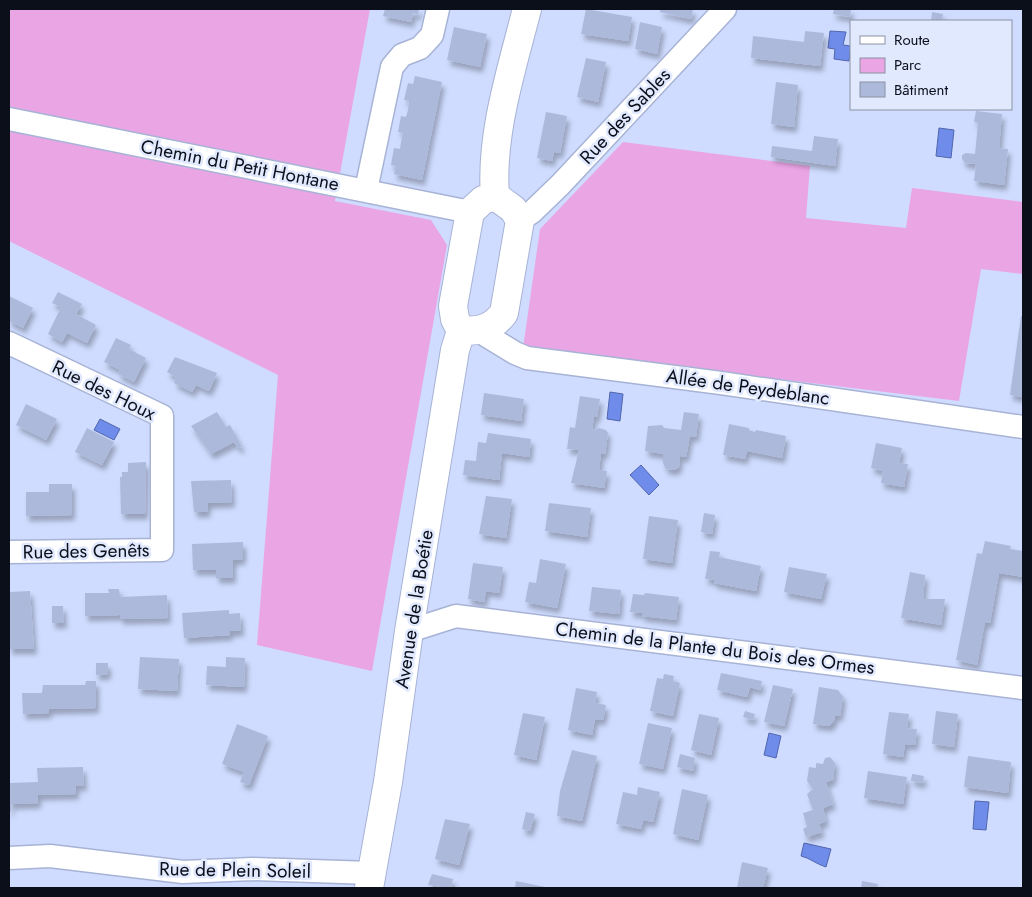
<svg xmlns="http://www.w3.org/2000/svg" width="1032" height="897" font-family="Jost,sans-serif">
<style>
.green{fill:#eaa5e5}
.water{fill:#6f8ceb;stroke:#5166ac}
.building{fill:#acb9db;filter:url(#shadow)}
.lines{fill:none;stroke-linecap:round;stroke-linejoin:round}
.minor-casing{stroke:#a7b3d5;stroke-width:25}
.major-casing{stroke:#a7b3d5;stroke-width:30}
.minor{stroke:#fff;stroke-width:22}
.major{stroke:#fff;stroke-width:28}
.labels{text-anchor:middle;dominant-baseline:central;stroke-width:5;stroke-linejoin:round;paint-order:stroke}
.street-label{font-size:19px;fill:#0b0f1a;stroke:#e1e9ff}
</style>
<defs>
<filter id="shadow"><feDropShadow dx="3" dy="5.5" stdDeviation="2.5" flood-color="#0004"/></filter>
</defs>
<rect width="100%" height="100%" fill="#cfdcff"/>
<!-- green -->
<path class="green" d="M9 9H370L335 201 431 220 447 245 372 671 257 645 278 375 9 241Z
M623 142 810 166 806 218 906 228 912 188 1023 202V274L981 269 959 401 523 348 540 229Z"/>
<!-- water -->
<path class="water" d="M830 31 846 32 843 45 851 46 849 61 834 59 835 49 828 48Z
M939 128 954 130 951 158 936 156Z
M610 392 623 394 620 421 607 419Z
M100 419 120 429 114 440 94 430Z
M641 465 659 485 649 495 630 475Z
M769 733 781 736 776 758 764 755Z
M975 801 989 802 986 830 973 829Z
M804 843 831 849 826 867C816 864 810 858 801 856Z"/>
<!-- building -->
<path class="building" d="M385 9H419L418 15 413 13 411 22 383 16Z
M586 9 632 17 628 41 581 34Z
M660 9H693L691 19 660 12Z
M834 9H851L850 17 833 14Z
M932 12 943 14 942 21H931Z
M640 22 662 27 657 54 635 49Z
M454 27 487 34 480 67 447 60Z
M805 31 824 33 820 66 751 58 753 36 804 42Z
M586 58 606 62 598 102 577 97Z
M415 76 442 82 422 180 394 174 396 166 391 165 394 148 400 149 401 142 403 133 398 132 401 116 406 117 408 110 409 101 404 100 408 83 413 84Z
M776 82 798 85 794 127 771 124Z
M976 111 1002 114 999 148 1008 149 1004 185 974 181 976 164 965 163 962 159V155L966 153 975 154 978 123 974 122Z
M546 112 567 116 560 153 554 152 552 161 537 158Z
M814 136 838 139 835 166 771 157 772 146 812 151Z
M58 292 82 304 76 314 96 325 87 343 67 333 62 342 48 334 61 307 52 303Z
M9 296 33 308 23 328 9 321Z
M1021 316H1023V397L1010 395Z
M116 338 131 345 129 349 146 358 134 382 118 374 120 370 104 362Z
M175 357 217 373 209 391 196 385 192 392 174 383 176 377 167 372Z
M484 393 524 399 521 421 481 415Z
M580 396 600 399 597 417 594 416 592 430 599 428 606 430 608 433 605 454 601 453 599 470 607 471 604 488 571 483 579 450 567 449 570 427 575 428Z
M26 404 57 419 46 440 16 425Z
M217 412 226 427 230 425 242 447 238 448 234 442 211 454 191 426Z
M684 412 699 414 696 437 690 436 686 457 680 456 679 467 674 470 666 469 663 463V454L645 451 648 426 662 425 664 428 681 430Z
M729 424 749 428V430L755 432 756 430 786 436 782 458 747 451 745 459 723 455Z
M87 428 114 442 102 465 75 452Z
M488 433 531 439 529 457 502 453 499 480 463 475 465 460 476 461 478 442 486 443Z
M876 443 902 448 899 463 908 464 904 487 881 483 883 471 871 468Z
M146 462 145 514H121L120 477H122V472H128V463Z
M231 480 232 502 208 503 207 512H194L191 481Z
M49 484H72V515L26 516V492H49Z
M486 496 512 499 506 538 479 534Z
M549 503 591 508 587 537 545 531Z
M704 513 715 515 712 534 701 532Z
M649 516 678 520 672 563 643 559Z
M985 541 1011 546 1010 549 1023 551V577L999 573 990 623 985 622 977 665 956 660 977 553 982 554Z
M243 542V559L233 560V578H216V570H193L192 544Z
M710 551 720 552 719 557 761 566 756 591 714 583V580L705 579Z
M540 559 566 564 557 608 525 602 529 582 536 583Z
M473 563 503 567 499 593 486 591 484 602 468 599Z
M789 567 827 574 821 599 784 592Z
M910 572 925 575 923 599H945L941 625 901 618Z
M592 587 621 590 619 614 589 611Z
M108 589H119L120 597 167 595 168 618 120 619V615L85 616V593H109Z
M30 591 34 649H9V592Z
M645 593 679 597 676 620 642 616V613L630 612 633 594 644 595Z
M52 606H63L64 623H52Z
M229 610V614L240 613 241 631H230V635L184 638 182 613Z
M140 657 179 659 177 691 138 689Z
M226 657 245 658 244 687 206 685 207 666 226 667Z
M96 663H108V674L96 675Z
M721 673 762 681 760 690 750 687 747 697 717 690Z
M664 674 674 676 673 681 680 683 673 716 650 711 657 678 663 679Z
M86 681H96V708L49 709V713L23 714 22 693H42L43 685H85Z
M773 685 793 689 784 726 764 722Z
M819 687 838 690 843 697 840 716 835 715 834 721 829 726 813 724Z
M576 688 597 692 595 703 606 705 603 720 595 719 592 735 568 730Z
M745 711 755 714 753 720 743 717Z
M936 711 958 714 954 747 932 744Z
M889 712 909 714 907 728 917 729 915 745 905 744 903 757 883 754Z
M523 713 545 717 536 760 514 755Z
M699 714 719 718 711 755 691 750Z
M648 723 672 728 663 769 639 764Z
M237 724 268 736 249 785 240 782 244 772 222 764Z
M572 750 597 756 582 821 557 816 560 791Z
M680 754 695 758 693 771 677 767Z
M968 756 1011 762 1008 793 964 787Z
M830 757 835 763 833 780 826 782 833 804 823 808 826 821 819 824 822 832 806 837 803 829 807 827 803 813 813 810 807 794 813 789 807 781 809 767 816 768V763L823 764 825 758Z
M83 767 84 786 76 785V794L38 795V803L11 804V811H9V783L38 782 37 768Z
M868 771 907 777 903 804 864 798Z
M912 774 924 776 923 783 911 781Z
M638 787 660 792 653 822 643 820 641 829 616 824 623 792 637 795Z
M682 789 708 795 698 840 673 834Z
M526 812 535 814 530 831 522 829Z
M445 819 470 824 459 865 435 859Z
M742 862 768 868 763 888H737Z
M432 874 453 879 451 888 428 885Z
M516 881 545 887V888H515Z
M862 881 878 884 877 888H861Z"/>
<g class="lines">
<!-- minor casing -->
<g class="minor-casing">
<path id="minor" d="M9 119 470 212
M366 190 392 67 402 55 420 48 432 35 438 9
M520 220 532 212 560 185 725 9
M479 331 515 353 527 358 721 383 1023 427
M9 343 162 416V550L9 552
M409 631 456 616 1023 688
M9 858 50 856 183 872 252 869 371 873"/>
</g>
<!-- major casing -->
<g class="major-casing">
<path id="major" d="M495 196 513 209 520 220 504 313C492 329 480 331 461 331L455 319 453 306 470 212 483 200Z
M495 196C490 135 512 68 527 9
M369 888 388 782 409 631 455 350 461 331"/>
</g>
<!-- minor -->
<use href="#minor" class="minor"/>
<!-- major -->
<use href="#major" class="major"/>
</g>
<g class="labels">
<!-- street labels -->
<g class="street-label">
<text transform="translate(625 116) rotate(-47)">Rue des Sables</text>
<text transform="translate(240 165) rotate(11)">Chemin du Petit Hontane</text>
<text transform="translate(748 387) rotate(8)">Allée de Peydeblanc</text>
<text transform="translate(104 390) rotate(26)">Rue des Houx</text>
<text transform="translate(86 551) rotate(-1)">Rue des Genêts</text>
<text transform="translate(414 609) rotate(-81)">Avenue de la Boétie</text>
<text transform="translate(715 648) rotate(7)">Chemin de la Plante du Bois des Ormes</text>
<text transform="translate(235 870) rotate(1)">Rue de Plein Soleil</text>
</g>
</g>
<!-- border -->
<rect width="1032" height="897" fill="none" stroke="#0b0f1a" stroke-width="20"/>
<!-- legend -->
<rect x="850" y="20" width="162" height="90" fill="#e1e9ff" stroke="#8b92a3"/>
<rect x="860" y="36" width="25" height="8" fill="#ffffff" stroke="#8b92a3"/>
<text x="894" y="45" font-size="15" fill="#0b0f1a">Route</text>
<rect x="860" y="58" width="25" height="15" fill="#eaa5e5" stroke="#8b92a3"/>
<text x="894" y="70" font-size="15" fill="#0b0f1a">Parc</text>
<rect x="860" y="82" width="25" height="15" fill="#acb9db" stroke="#8b92a3"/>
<text x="894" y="95" font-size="15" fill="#0b0f1a">Bâtiment</text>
</svg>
